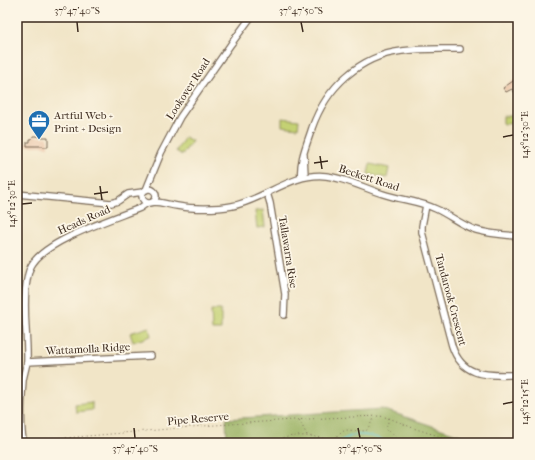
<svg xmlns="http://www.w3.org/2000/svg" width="535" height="460" font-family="'IM FELL French Canon',serif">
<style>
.green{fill:#c4d173;stroke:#807e48}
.forest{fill:#9bb365;stroke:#6b6e42}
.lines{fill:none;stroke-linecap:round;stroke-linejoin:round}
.stream{stroke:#57c4ce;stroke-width:1.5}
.building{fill:#e6b795}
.minor-casing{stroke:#7b6b59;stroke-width:8}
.path{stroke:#7b6b59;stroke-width:1;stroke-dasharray:1 3;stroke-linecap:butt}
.minor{stroke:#fff;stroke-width:5.5}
.ticks{fill:none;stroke:#3b2a1e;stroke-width:1.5}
.labels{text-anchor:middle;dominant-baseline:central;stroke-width:3.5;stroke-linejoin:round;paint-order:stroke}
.street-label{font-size:11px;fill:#3b2a1e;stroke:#fcf5e5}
.poi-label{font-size:11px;fill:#3b2a1e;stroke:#fcf5e5;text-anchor:start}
.neatline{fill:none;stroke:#3b2a1e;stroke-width:1.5}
.ticks-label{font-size:10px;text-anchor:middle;fill:#3b2a1e}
</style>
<rect width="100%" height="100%" fill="#fcf5e5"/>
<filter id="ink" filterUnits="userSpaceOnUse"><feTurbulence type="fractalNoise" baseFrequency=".025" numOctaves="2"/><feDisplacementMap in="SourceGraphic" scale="8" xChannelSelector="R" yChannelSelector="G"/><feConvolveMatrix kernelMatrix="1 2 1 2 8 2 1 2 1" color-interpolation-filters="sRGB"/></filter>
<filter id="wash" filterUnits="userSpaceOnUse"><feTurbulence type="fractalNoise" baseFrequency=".012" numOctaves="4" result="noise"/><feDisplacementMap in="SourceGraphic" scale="16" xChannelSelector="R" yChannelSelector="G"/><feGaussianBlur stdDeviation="0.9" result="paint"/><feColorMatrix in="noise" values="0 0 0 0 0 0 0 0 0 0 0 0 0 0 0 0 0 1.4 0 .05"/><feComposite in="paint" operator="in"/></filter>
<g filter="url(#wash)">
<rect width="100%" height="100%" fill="#f1e5c7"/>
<!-- green -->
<path class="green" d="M503 116H518V123L503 124Z
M282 118 299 120 298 128 282 126Z
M185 137 192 141 182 155 176 151Z
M370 164 389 168 387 178 368 174Z
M263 210 265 227 257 228 255 211Z
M211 310H221V330H212Z
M149 327 151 336 133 342 130 333Z
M92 402V410L76 412 75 404Z
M218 438 219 443H201V441Z"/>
<!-- forest -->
<path class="forest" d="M382 409 483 443H227L226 419Z"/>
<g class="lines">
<!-- stream -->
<path class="stream" d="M337 443C342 441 349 436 355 435 363 434 381 437 386 443"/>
</g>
<g id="blocks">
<!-- building -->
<path class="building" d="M516 79 518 82V97L512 89 506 92 503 88Z
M33 136H38V137H48V147H43V146H27V142H30V139H32Z"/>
</g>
</g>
<g filter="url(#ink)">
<use href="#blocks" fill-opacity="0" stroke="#7b6b59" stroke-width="1"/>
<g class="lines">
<!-- minor casing -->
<g class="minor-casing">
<path id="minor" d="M304 155 305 176
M301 178C299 161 307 144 312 128 326 88 359 56 402 51 421 48 441 49 460 49
M142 196a7 7 0 1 1 14 0a7 7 0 1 1-14 0Z
M146 190 161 153 180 117 231 44 251 17
M267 193 270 203 285 294 284 315
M17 194 111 203 118 201 128 194 143 192
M153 202C162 202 169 205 177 206 193 209 216 209 232 206 264 200 292 172 326 176 345 178 364 188 383 194 401 200 419 201 436 209 449 215 460 224 473 229 487 234 503 235 518 236
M426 205 422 226V232L452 346C463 379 489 375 518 375
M27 362 151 356
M24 443C19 428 22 396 23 380 24 374 26 368 27 362 28 335 22 307 27 280 28 274 29 268 33 263 49 239 113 219 140 208L147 203"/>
</g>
<!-- path -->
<path class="path" d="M389 418 386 430 395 435 398 443
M299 420 307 435
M30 441 215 425 325 418 380 416 389 418 413 428 461 443
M276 443C288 431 317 437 332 440L345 430 366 431 375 417"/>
<!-- minor -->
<use href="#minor" class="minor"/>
</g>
</g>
<!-- ticks -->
<path class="ticks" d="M77 22 78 32M301 22 303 32M503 137 513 135M320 156 322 169M314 163 328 161M100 186 102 200M94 194 108 192M22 204 32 203M503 404 513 402M134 428 135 438M358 428 360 438"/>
<!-- icons -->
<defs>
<g id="office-pin" transform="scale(1.15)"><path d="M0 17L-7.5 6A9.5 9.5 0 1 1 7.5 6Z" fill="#1f6fb2" stroke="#fcf5e5"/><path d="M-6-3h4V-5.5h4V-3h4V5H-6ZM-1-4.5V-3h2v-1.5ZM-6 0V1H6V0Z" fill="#fff"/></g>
</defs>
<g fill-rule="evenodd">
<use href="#office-pin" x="39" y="121"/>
</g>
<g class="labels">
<!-- street labels -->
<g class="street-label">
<text transform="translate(188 89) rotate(-57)">Lookover Road</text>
<text transform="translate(369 178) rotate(18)">Beckett Road</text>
<text transform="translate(84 220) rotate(-24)">Heads Road</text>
<text transform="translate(288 252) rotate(81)">Tallawarra Rise</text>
<text transform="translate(451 300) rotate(75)">Tandarook Crescent</text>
<text transform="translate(88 349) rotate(-3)">Wattamolla Ridge</text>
<text transform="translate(198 419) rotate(-5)">Pipe Reserve</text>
</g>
<!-- poi labels -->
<g class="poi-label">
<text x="54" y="115">Artful Web +<tspan x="54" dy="13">Print + Design</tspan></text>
</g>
</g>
<!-- margin -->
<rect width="535" height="460" fill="none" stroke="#fcf5e5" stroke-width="44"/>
<rect x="22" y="22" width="491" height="416" class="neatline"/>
<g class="ticks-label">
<text x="77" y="14">37°47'40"S</text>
<text x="301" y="14">37°47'50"S</text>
<text transform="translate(524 135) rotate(-90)" y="4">145°12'30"E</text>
<text transform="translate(11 204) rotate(-90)" y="4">145°12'30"E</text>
<text transform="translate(524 402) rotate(-90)" y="4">145°12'15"E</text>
<text x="135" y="452">37°47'40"S</text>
<text x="360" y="452">37°47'50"S</text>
</g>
</svg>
